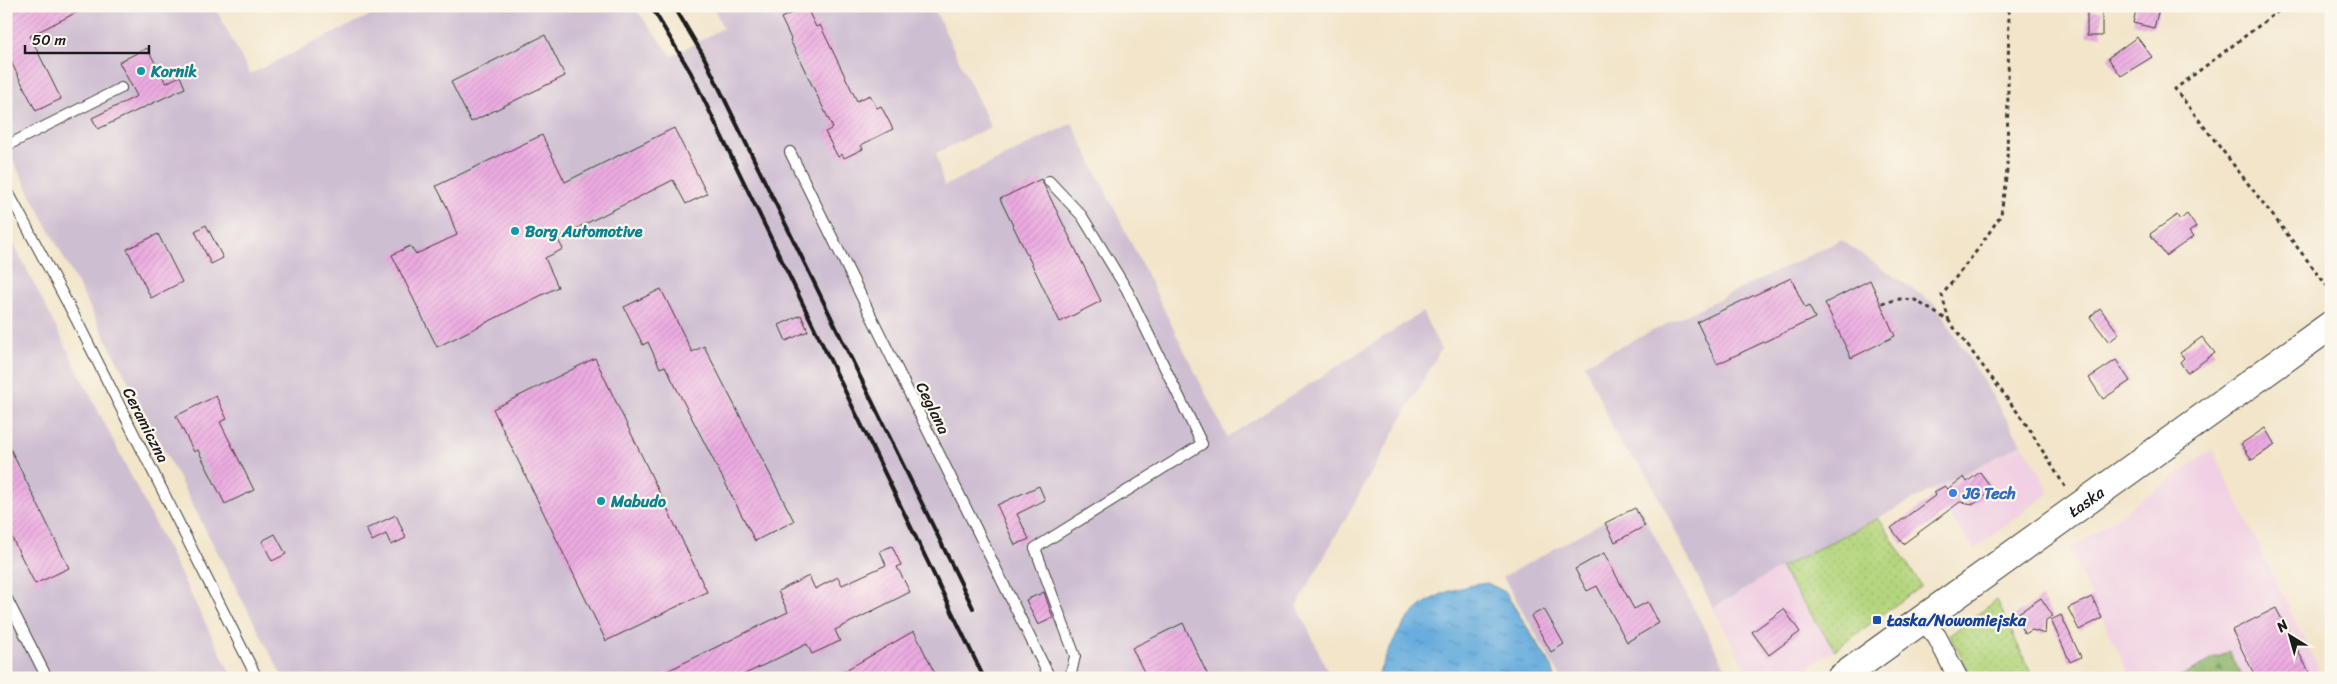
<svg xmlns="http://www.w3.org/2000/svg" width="2337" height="684" font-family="Sriracha,sans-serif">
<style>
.built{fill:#f1d0e3}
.industrial{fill:#cebed1}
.grass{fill:url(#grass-dots);stroke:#68784c}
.forest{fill:url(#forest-firs);stroke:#566944}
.water{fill:url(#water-ripples);stroke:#42647c}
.building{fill:url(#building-hatch)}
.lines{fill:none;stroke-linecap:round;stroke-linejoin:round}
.service-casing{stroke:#3c3a36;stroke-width:12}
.minor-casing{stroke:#3c3a36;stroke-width:21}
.secondary-casing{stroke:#3c3a36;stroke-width:30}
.path{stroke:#3c3a36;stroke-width:3;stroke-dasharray:4 4;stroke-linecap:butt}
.service{stroke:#fff;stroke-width:10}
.minor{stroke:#fff;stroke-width:19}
.secondary{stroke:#fff;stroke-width:28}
.rail{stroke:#1c1c1c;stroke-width:4}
.culture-dot{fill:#0f9aa8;stroke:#fbf7ec;stroke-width:2}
.shop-dot{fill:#3f7fe0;stroke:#fbf7ec;stroke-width:2}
.transit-dot{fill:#1a4fb4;stroke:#fbf7ec;stroke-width:2}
.labels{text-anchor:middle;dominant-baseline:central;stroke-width:4.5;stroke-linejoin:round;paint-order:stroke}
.culture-label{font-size:16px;font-weight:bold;fill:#0d838f;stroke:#fbf7ec;text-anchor:start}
.street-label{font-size:16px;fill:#1c1c1c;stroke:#fbf7ec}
.shop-label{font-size:16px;font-weight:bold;fill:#366cbe;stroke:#fbf7ec;text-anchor:start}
.transit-label{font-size:16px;font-weight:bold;fill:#164399;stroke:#fbf7ec;text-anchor:start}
</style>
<defs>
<pattern id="grass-dots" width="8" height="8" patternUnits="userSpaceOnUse" patternTransform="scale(1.25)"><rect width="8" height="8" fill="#b4d57d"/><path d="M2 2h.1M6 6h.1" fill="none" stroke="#9ab66b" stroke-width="1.8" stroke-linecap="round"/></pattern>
<pattern id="forest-firs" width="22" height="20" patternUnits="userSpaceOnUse" patternTransform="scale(1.25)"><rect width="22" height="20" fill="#8fb66c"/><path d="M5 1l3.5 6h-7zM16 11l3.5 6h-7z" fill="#749358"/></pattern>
<pattern id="water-ripples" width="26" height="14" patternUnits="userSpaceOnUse" patternTransform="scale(1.25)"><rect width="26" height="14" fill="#68addd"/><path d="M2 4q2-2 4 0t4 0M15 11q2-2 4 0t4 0" fill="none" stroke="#558cb2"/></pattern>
<pattern id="building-hatch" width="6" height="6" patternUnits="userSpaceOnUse" patternTransform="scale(1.25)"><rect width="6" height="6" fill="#ecabe1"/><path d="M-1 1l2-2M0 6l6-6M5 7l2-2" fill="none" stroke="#ca93c0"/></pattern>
</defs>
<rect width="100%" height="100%" fill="#fbf7ec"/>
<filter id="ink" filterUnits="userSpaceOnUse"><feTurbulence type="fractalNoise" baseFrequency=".02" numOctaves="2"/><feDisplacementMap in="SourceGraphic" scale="10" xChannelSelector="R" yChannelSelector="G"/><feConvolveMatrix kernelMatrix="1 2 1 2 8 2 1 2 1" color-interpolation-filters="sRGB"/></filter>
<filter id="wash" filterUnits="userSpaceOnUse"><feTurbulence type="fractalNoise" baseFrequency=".0096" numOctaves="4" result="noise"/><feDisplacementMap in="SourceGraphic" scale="20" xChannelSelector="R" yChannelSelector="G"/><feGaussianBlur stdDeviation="1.12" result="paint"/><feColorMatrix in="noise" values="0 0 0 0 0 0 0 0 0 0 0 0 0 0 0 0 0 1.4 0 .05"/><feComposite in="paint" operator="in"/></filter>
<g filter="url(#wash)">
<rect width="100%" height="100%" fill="#f2e5ca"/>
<!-- built -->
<path class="built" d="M2022 444 2036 465 2049 493 1974 549 1932 491Z
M2212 449 2323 678H2244L2229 651 2177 678H2131L2069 550 2155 491Z
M1780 568 1835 650 1793 678H1750L1713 608Z"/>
<!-- industrial -->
<path class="industrial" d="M6 6H214L250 74 389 6H633L672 56 723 28 713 6H933L991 127 936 153 944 186 1072 123 1227 437 1422 312 1441 349 1297 605 1331 678H283L6 147Z
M6 228 233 678H6Z
M1841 240 1936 305 2022 444 1780 568 1713 608 1646 472 1621 446 1584 364Z
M1637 503 1731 678H1561L1503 577Z"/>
<!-- grass -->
<path class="grass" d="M1879 518 1921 586 1835 650 1780 568Z
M1997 600 2033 678H1972L1950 635Z"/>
<!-- forest -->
<path class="forest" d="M2229 651 2244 678H2177Z"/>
<!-- water -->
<path class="water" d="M1487 583 1505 592 1552 667 1555 678H1377C1401 617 1419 592 1487 583Z"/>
<g id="blocks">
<!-- building -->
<path class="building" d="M6 6H89L30 36 61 99 36 111 6 52Z
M806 6 816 27 820 25 857 101 870 95 877 108 881 106 893 129 861 145 863 149 844 158 842 154 838 157 825 132 833 128 790 40 791 39 781 18Z
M2137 6 2159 9 2154 28 2133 23Z
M2087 11H2102V36H2087Z
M545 35 565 76 471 122 451 82Z
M2137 37 2152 57 2121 76 2108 58Z
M147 48 166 83 180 76 185 88 98 129 92 118 137 96 119 62Z
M674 128 707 194 686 204 673 180 557 238 563 249 545 258 558 287 437 347 392 255 410 246 416 254 457 235 447 207 436 186 542 135 565 182Z
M1041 179 1101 301 1060 322 1000 199Z
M2187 214 2196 227 2189 232 2193 237 2166 256 2150 234 2177 215 2180 220Z
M206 225 223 258 211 264 195 231Z
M158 234 182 282 151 298 127 249Z
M1791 278 1805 308 1809 306 1815 318 1717 364 1697 322Z
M1870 280 1895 336 1851 358 1825 303Z
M661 289 692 352 704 346 794 521 755 541 665 366 660 368 648 342 643 345 624 307Z
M2100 308 2119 334 2109 342 2090 317Z
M801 315 808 331 786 341 779 325Z
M2202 337 2215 353 2187 373 2180 362 2184 358 2180 353Z
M595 358 707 592 606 641 493 409Z
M2116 360 2130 381 2103 399 2089 378Z
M216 396 227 419 220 422 254 490 225 504 198 450 194 452 176 416Z
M2265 428 2275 445 2252 460 2241 444Z
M6 440 69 568 35 584 6 526Z
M1980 472 1993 490 1974 504 1960 502 1903 544 1891 528 1936 495 1934 492 1945 486 1948 489 1964 477 1967 482Z
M1039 486 1045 500 1017 514 1029 539 1015 545 997 505Z
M1635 508 1645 526 1615 542 1605 523Z
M396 515 406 538 391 545 386 534 372 541 366 529Z
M275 534 286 554 272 561 262 541Z
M892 546 901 565 897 567 910 592 835 630 840 641 812 654 807 644 737 678H653L788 612 778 591 809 576 815 589 838 577 842 585 886 565 880 551Z
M1604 553 1634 609 1648 602 1659 623 1627 642 1597 586 1587 591 1575 569Z
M1044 592 1053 618 1038 625 1026 600Z
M2092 597 2102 618 2079 630 2068 608Z
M2041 598 2053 616 2046 620 2045 634 2032 630 2025 634 2014 616Z
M2276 608 2309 672 2299 678H2256L2232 630Z
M1544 609 1564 644 1551 652 1531 616Z
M1784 609 1800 632 1769 655 1752 632Z
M2061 615 2081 657 2070 662 2051 620Z
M1183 623 1209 678H1147L1132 648Z
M914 631 937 678H832Z"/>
</g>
</g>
<g filter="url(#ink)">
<use href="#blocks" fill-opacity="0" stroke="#3c3a36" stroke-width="1"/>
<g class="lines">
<!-- service casing -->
<g class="service-casing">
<path id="service" d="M6 146 121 88
M790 152 1050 678
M1049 181 1082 216 1127 290 1202 444 1035 548 1075 656 1070 678
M6 188 77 321 257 678
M6 597 47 678"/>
</g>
<!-- minor casing -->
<g class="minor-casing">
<path id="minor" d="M1922 619 1937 637 1958 678"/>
</g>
<!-- secondary casing -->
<g class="secondary-casing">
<g id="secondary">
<path id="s1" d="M1841 678 2331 325"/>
</g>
</g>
<!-- path -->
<path class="path" d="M2285 6 2175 89 2331 291
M1882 303 1900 299 1915 300 1949 321 2024 421 2067 490
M1949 321 1942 295 1978 249 2001 215 2007 170 2009 6"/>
<!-- service -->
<use href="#service" class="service"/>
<!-- minor -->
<use href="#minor" class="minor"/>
<!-- secondary -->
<use href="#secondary" class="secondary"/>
<!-- rail -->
<path class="rail" d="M651 6 691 73 984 678
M674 6 703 55 973 608"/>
</g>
</g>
<!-- markers -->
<g class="culture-dot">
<circle cx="141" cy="71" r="5"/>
<circle cx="515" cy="231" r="5"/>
<circle cx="601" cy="501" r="5"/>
</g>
<circle class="shop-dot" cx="1953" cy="493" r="5"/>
<rect class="transit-dot" x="1872" y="615" width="10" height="10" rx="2.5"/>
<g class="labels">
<!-- culture labels -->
<g class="culture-label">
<text x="151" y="71">Kornik</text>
<text x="525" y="231">Borg Automotive</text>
<text x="611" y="501">Mabudo</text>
</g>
<!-- street labels -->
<g class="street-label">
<text transform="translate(933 408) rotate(64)">Ceglana</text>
<text transform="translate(146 425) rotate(63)">Ceramiczna</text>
<text stroke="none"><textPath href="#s1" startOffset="302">Łaska</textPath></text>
</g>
<!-- shop labels -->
<g class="shop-label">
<text x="1963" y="493">JG Tech</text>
</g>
<!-- transit labels -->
<g class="transit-label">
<text x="1887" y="620">Łaska/Nowomiejska</text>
</g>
</g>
<!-- margin -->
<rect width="2337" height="684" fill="none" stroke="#fbf7ec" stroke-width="25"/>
<!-- north arrow -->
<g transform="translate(2290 636) rotate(323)" stroke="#fbf7ec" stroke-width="4" paint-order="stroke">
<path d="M0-4L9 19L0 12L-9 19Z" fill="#1c1c1c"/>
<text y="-8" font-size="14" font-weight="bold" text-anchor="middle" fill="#1c1c1c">N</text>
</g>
<!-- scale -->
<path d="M25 45v8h124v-8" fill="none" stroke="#1c1c1c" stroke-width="2.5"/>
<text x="32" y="45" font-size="15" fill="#1c1c1c" stroke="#fbf7ec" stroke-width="4" paint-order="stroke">50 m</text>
</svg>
